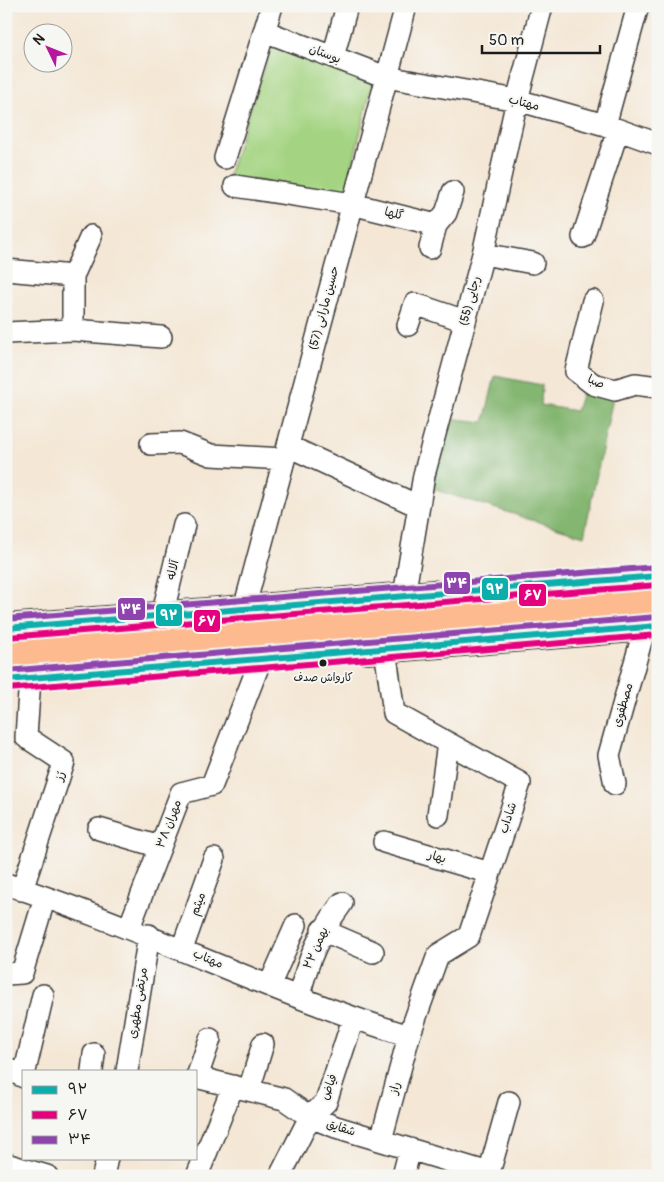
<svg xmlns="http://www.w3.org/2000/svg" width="664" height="1182" font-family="Pangolin,'Playpen Sans Arabic',sans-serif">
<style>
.green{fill:#a4d482;stroke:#60784f}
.forest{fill:#83b670;stroke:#506946}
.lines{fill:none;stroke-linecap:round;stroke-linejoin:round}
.minor-casing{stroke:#3c3a38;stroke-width:24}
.major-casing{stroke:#3c3a38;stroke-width:30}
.highway-casing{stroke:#3c3a38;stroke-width:30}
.minor{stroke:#fff;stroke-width:21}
.major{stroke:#fcba8e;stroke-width:28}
.highway{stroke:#fcba8e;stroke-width:28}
.bus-1-casing{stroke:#f6f6f2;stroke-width:10}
.bus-2-casing{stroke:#f6f6f2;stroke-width:10}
.bus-3-casing{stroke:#f6f6f2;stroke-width:10}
.bus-1{stroke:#0caeab;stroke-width:6}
.bus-2{stroke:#e5007d;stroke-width:6}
.bus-3{stroke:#8e44ad;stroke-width:6}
.bus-dot{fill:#1c1c1c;stroke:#f6f6f2;stroke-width:2}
.labels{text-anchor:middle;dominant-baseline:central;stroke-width:4;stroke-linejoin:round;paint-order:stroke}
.bus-label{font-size:11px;fill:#1c1c1c;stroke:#f6f6f2}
.street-label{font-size:12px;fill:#1c1c1c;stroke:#f6f6f2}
.line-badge{stroke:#f6f6f2;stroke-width:2}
.badge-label{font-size:14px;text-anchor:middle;font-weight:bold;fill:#fff}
</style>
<rect width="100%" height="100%" fill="#f6f6f2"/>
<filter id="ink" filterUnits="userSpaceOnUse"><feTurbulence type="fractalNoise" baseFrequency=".02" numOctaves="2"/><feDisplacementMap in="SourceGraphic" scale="10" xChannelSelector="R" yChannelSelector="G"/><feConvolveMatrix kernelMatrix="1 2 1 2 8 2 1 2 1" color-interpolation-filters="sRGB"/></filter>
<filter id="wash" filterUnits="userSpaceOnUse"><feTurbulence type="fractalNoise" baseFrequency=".0096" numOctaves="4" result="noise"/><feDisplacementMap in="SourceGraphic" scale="20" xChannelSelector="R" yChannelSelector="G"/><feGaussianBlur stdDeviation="1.12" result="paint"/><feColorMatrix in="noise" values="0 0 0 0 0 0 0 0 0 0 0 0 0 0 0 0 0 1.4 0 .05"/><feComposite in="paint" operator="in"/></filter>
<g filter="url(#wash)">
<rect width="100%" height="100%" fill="#f4e7d5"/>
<!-- green -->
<path class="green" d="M273 42 372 84 345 195 228 176Z"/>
<!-- forest -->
<path class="forest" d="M495 376 542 385 541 405 576 411 583 389 613 398 584 536 429 488 448 418 484 422Z"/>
</g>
<g filter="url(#ink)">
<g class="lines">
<!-- minor casing -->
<g class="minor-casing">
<path id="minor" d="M264 31 386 77 517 100 605 125 658 144
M333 57 347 6
M605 125 638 6
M225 158 272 6
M235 186 352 204 436 225
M583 237 618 130
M430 248 436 225 446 213 453 192
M483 254 533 263
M6 270 73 276
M593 301 576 371 593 384 615 390 635 384 658 387
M408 325 415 304 465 321
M73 330 161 337
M6 333 73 330V276L91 236
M151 444 180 443 211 455 284 459
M288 446 418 506
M404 596 424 475 483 254 517 100 542 6
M244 609 406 6
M162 616 184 525
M615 784 609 755 645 627
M438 815 448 743
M99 829 160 847
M384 842 490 873
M6 884C143 928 272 994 409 1036
M22 890 64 762 26 737 30 678
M129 928 181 793 212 785 261 659
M322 930 373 952
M182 949 214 859
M6 974 22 973 45 897
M270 984 296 925
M299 996C309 957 318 936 342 903
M6 1068 24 1077
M25 1071 43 995
M92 1071 94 1054
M127 1071 149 935
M196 1077 284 1099 310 1117 336 1127 489 1173 509 1102
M197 1077 210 1039
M249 1090 263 1044
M381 1140 409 1036 438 955 469 936 520 783 394 713 385 649
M6 1164 47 1176
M103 1176 107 1158
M197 1176 233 1086
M280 1176 310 1117 326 1102 353 1019
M403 1176 410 1149"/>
</g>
<!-- major casing -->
<g class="major-casing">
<path id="major" d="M6 628 434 594
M367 650 658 626"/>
</g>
<!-- highway casing -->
<g class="highway-casing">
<path id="highway" d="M6 645 658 588
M6 668 658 611"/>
</g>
<!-- minor -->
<use href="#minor" class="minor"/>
<!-- major -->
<use href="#major" class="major"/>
<!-- highway -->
<use href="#highway" class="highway"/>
<!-- bus-1 casing -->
<g class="bus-1-casing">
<path id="bus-1" d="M6 628 658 576
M6 680 658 626"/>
</g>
<!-- bus-2 casing -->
<g class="bus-2-casing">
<path id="bus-2" d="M7 637 658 585
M7 689 658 635"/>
</g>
<!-- bus-3 casing -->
<g class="bus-3-casing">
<path id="bus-3" d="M6 619 657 567
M6 671 657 617"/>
</g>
<!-- bus-1 -->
<use href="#bus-1" class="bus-1"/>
<!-- bus-2 -->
<use href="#bus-2" class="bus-2"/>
<!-- bus-3 -->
<use href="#bus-3" class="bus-3"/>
</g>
</g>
<!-- markers -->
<circle class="bus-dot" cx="323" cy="663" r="4.5"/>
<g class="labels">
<!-- bus labels -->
<g class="bus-label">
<text x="323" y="677">کارواش صدف</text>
</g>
<!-- street labels -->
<g class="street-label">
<text transform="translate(325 54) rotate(21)">بوستان</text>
<text transform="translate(524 103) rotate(14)">مهتاب</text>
<text transform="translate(394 214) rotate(14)">گلها</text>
<text transform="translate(470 301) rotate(-75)">رجایی (55)</text>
<text transform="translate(324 308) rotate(-75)">حسین مارانی (57)</text>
<text transform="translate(596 382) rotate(24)">صبا</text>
<text transform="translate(173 570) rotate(-76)">آلاله</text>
<text transform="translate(623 705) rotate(-74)">مصطفوی</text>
<text transform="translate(60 776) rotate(-72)">رُز</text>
<text transform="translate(508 818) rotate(-72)">شاداب</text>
<text transform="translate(169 824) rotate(-69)">مهران ۳۸</text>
<text transform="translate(437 857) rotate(16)">بهار</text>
<text transform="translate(198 904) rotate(-70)">میثم</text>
<text transform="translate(316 948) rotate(-66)">۲۲ بهمن</text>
<text transform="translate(208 959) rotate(22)">مهتاب</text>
<text transform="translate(138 1003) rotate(-81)">مرتضی مطهری</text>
<text transform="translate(329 1087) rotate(-69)">فیاض</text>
<text transform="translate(395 1088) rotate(-75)">راز</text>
<text transform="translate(341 1128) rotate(18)">شقایق</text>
</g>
</g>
<g class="line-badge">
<rect x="443" y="571" width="28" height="24" rx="5" fill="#8e44ad"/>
<rect x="481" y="577" width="28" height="24" rx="5" fill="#0caeab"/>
<rect x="518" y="583" width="29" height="24" rx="5" fill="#e5007d"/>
<rect x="117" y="597" width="29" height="24" rx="5" fill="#8e44ad"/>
<rect x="155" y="603" width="28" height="24" rx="5" fill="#0caeab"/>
<rect x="193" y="609" width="28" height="24" rx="5" fill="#e5007d"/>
</g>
<g class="badge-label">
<text x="457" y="588">۳۴</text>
<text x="495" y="594">۹۲</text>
<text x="533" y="600">۶۷</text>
<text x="131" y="614">۳۴</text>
<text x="169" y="620">۹۲</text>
<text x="207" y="626">۶۷</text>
</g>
<!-- margin -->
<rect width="664" height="1182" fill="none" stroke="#f6f6f2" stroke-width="25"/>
<!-- legend -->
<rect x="22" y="1070" width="175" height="90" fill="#f6f6f2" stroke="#9f9f9c"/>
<rect x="32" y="1086" width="25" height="8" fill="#0caeab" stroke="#9f9f9c"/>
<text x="68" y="1094" font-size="15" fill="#1c1c1c">۹۲</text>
<rect x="32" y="1111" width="25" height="8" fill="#e5007d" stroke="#9f9f9c"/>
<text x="68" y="1120" font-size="15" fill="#1c1c1c">۶۷</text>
<rect x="32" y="1136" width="25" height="8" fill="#8e44ad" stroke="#9f9f9c"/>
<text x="68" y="1144" font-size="15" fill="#1c1c1c">۳۴</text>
<!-- north arrow -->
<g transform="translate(48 48) rotate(313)"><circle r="24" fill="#f6f6f2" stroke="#9f9f9c"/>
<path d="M0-4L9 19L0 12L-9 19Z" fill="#b5179e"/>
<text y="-8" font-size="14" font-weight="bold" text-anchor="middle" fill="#1c1c1c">N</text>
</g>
<!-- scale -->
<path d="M482 45v8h118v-8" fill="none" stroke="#1c1c1c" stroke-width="2.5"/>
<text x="489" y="45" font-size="15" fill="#1c1c1c" stroke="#f6f6f2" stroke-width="4" paint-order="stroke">50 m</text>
</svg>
